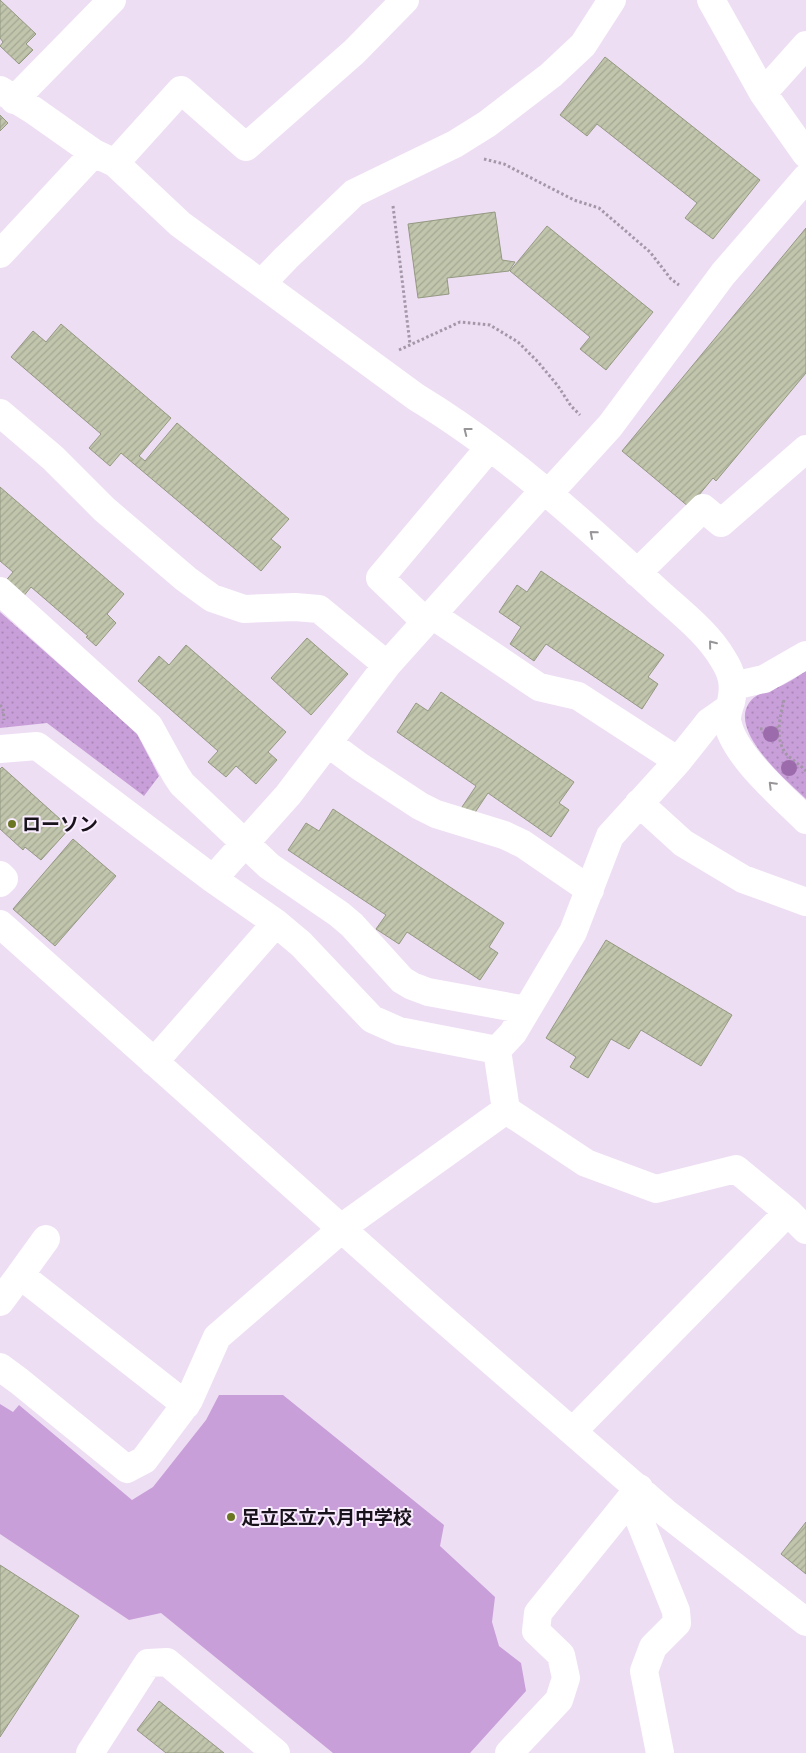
<svg xmlns="http://www.w3.org/2000/svg" width="806" height="1753" font-family="'Space Grotesk','Noto Sans JP',sans-serif">
<style>
.green{fill:#c89fd8}
.park{fill:url(#park-dots)}
.building{fill:url(#building-hatch);stroke:#949982}
.lines{fill:none;stroke-linecap:round;stroke-linejoin:round}
.path{stroke:#a397a8;stroke-width:3;stroke-dasharray:2.5 2.5;stroke-linecap:butt}
.minor{stroke:#fff;stroke-width:28}
.tree{fill:#9c6bab}
.oneway{stroke:#979598}
.poi-dot{fill:#6a7622;stroke:#f9ecfe;stroke-width:2}
.labels{text-anchor:middle;dominant-baseline:central;stroke-width:4;stroke-linejoin:round;paint-order:stroke}
.poi-label{font-size:19px;font-weight:bold;fill:#18131a;stroke:#f9ecfe;text-anchor:start}
</style>
<defs>
<pattern id="park-dots" width="8" height="8" patternUnits="userSpaceOnUse" patternTransform="scale(1.25)"><rect width="8" height="8" fill="#c89fd8"/><path d="M2 2h.1M6 6h.1" fill="none" stroke="#ab88b9" stroke-width="1.8" stroke-linecap="round"/></pattern>
<pattern id="building-hatch" width="6" height="6" patternUnits="userSpaceOnUse" patternTransform="scale(1.25)"><rect width="6" height="6" fill="#c0c5ac"/><path d="M-1 1l2-2M0 6l6-6M5 7l2-2" fill="none" stroke="#a4a893"/></pattern>
</defs>
<rect width="100%" height="100%" fill="#eedef4"/>
<!-- green -->
<path class="green" d="M219 1395H283L444 1525 440 1546 495 1597 492 1622 499 1646 521 1663 526 1691 470 1753H333L161 1613 129 1620 0 1534V1404L13 1412 19 1405 132 1500 153 1487 206 1420Z"/>
<!-- park -->
<path class="park" d="M0 612 136 732 159 776 144 796 47 723 0 728Z
M806 671V799C787 781 729 732 749 703 756 692 772 690 783 685 791 681 798 676 806 671Z"/>
<!-- building -->
<path class="building" d="M0 0 36 34 26 44 33 50 19 64 0 46 3 42 0 38Z
M605 57 760 180 713 239 685 218 697 203 597 124 587 136 560 115Z
M0 115 8 123 0 131Z
M495 212 502 260 515 262 509 271 447 278 449 294 418 298 408 224Z
M547 226 653 312 606 370 580 349 590 337 510 271Z
M806 228V373L716 481 713 478 689 507 622 451Z
M61 324 171 418 139 456 145 461 177 423 289 519 271 539 281 547 261 571 121 453 110 466 89 448 101 434 11 357 33 331 46 342Z
M0 487 124 594 107 614 116 623 96 646 86 637 88 636 31 587 22 598 4 583 13 572 0 561Z
M541 571 664 655 648 677 658 684 642 709 546 644 534 661 510 644 521 627 499 612 517 585 527 592Z
M307 638 348 674 311 715 271 678Z
M186 645 286 732 268 752 277 760 256 784 236 766 226 777 208 762 218 751 138 681 159 656 169 665Z
M441 692 574 782 559 803 569 810 551 837 488 793 472 817 460 810 476 786 397 732 416 703 428 711Z
M2 767 70 828 41 860 25 847 23 850 0 829V769Z
M333 809 504 923 489 947 498 953 480 980 407 932 399 944 376 929 386 915 288 850 306 823 319 831Z
M73 839 116 876 55 946 13 909Z
M606 940 732 1015 701 1066 641 1030 629 1049 611 1039 588 1078 570 1067 576 1057 546 1038Z
M806 1522V1574L781 1554Z
M0 1565 79 1616 0 1737Z
M159 1701 224 1753H166L137 1730Z"/>
<g class="lines">
<!-- path -->
<path class="path" d="M484 159 504 164 574 200 599 208 650 252 671 279 679 285
M393 206 410 344
M399 350 460 322 490 325 518 342 538 362 558 386 571 406 580 415
M784 700C780 717 774 740 787 755 793 760 800 765 806 771
M0 705 3 708 4 720
M760 729 779 728"/>
<!-- minor -->
<path class="minor" d="M711 0 763 93 806 154
M0 90 33 110 94 153 115 163 180 224 416 397C502 449 578 518 652 586 676 609 706 630 723 659 732 673 735 685 731 702 729 707 727 714 727 720 732 754 782 796 806 820
M763 93 806 45
M14 100 112 0
M115 163 181 90 246 147 354 52 405 0
M0 254 94 153
M262 283 286 258 354 193 455 144 487 124 551 75 583 45 612 0
M0 413 53 458 104 509 186 579 212 598 244 609 295 607 319 609 387 665
M548 494 610 426 723 274 806 178
M637 573 703 508 721 523 806 449
M0 591 149 726 176 775 182 784 269 866 339 914 352 925 402 980 412 986 428 992 526 1010
M432 615 539 687 578 696 678 761
M426 622 380 578 489 448
M733 686 764 679 806 655
M328 743 359 766 420 806 436 814 504 835 523 844 590 890
M0 749 37 746 213 879 276 923 301 944 372 1019 399 1031 497 1050 506 1110 586 1163 656 1189 736 1169 788 1212 806 1230
M639 803 683 843 743 879 806 902
M0 875 4 879 0 883
M213 879 288 795 387 665 544 490
M0 924 427 1305 666 1513 806 1622
M497 1050 513 1033 573 932 610 836 678 761 709 722 729 708
M154 1062 276 923
M20 1275 46 1239
M0 1302 20 1275 186 1405
M0 1367 19 1381 127 1469 144 1460 189 1400 217 1337 351 1221 506 1110
M573 1431 788 1212
M631 1499 676 1611 677 1623 653 1647 644 1671 660 1753
M90 1753 148 1663 167 1662 276 1753
M509 1753 559 1700 566 1678 561 1655 536 1631 538 1613 639 1488"/>
</g>
<!-- trees -->
<g class="tree">
<circle cx="771" cy="734" r="8"/>
<circle cx="789" cy="768" r="8"/>
</g>
<!-- one-way arrows -->
<defs><path id="oneway-chevron" d="M-2-3.5L2.5 0L-2 3.5" fill="none" stroke-width="1.6" stroke-linecap="round" stroke-linejoin="round" transform="scale(1.25)"/></defs>
<g class="oneway">
<use href="#oneway-chevron" transform="translate(467 431) rotate(-142)"/>
<use href="#oneway-chevron" transform="translate(593 534) rotate(-139)"/>
<use href="#oneway-chevron" transform="translate(712 644) rotate(-129)"/>
<use href="#oneway-chevron" transform="translate(772 785) rotate(-135)"/>
</g>
<!-- markers -->
<g class="poi-dot">
<circle cx="12" cy="824" r="5"/>
<circle cx="231" cy="1517" r="5"/>
</g>
<g class="labels">
<!-- poi labels -->
<g class="poi-label">
<text x="22" y="824">ローソン</text>
<text x="241" y="1517">足立区立六月中学校</text>
</g>
</g>
</svg>
